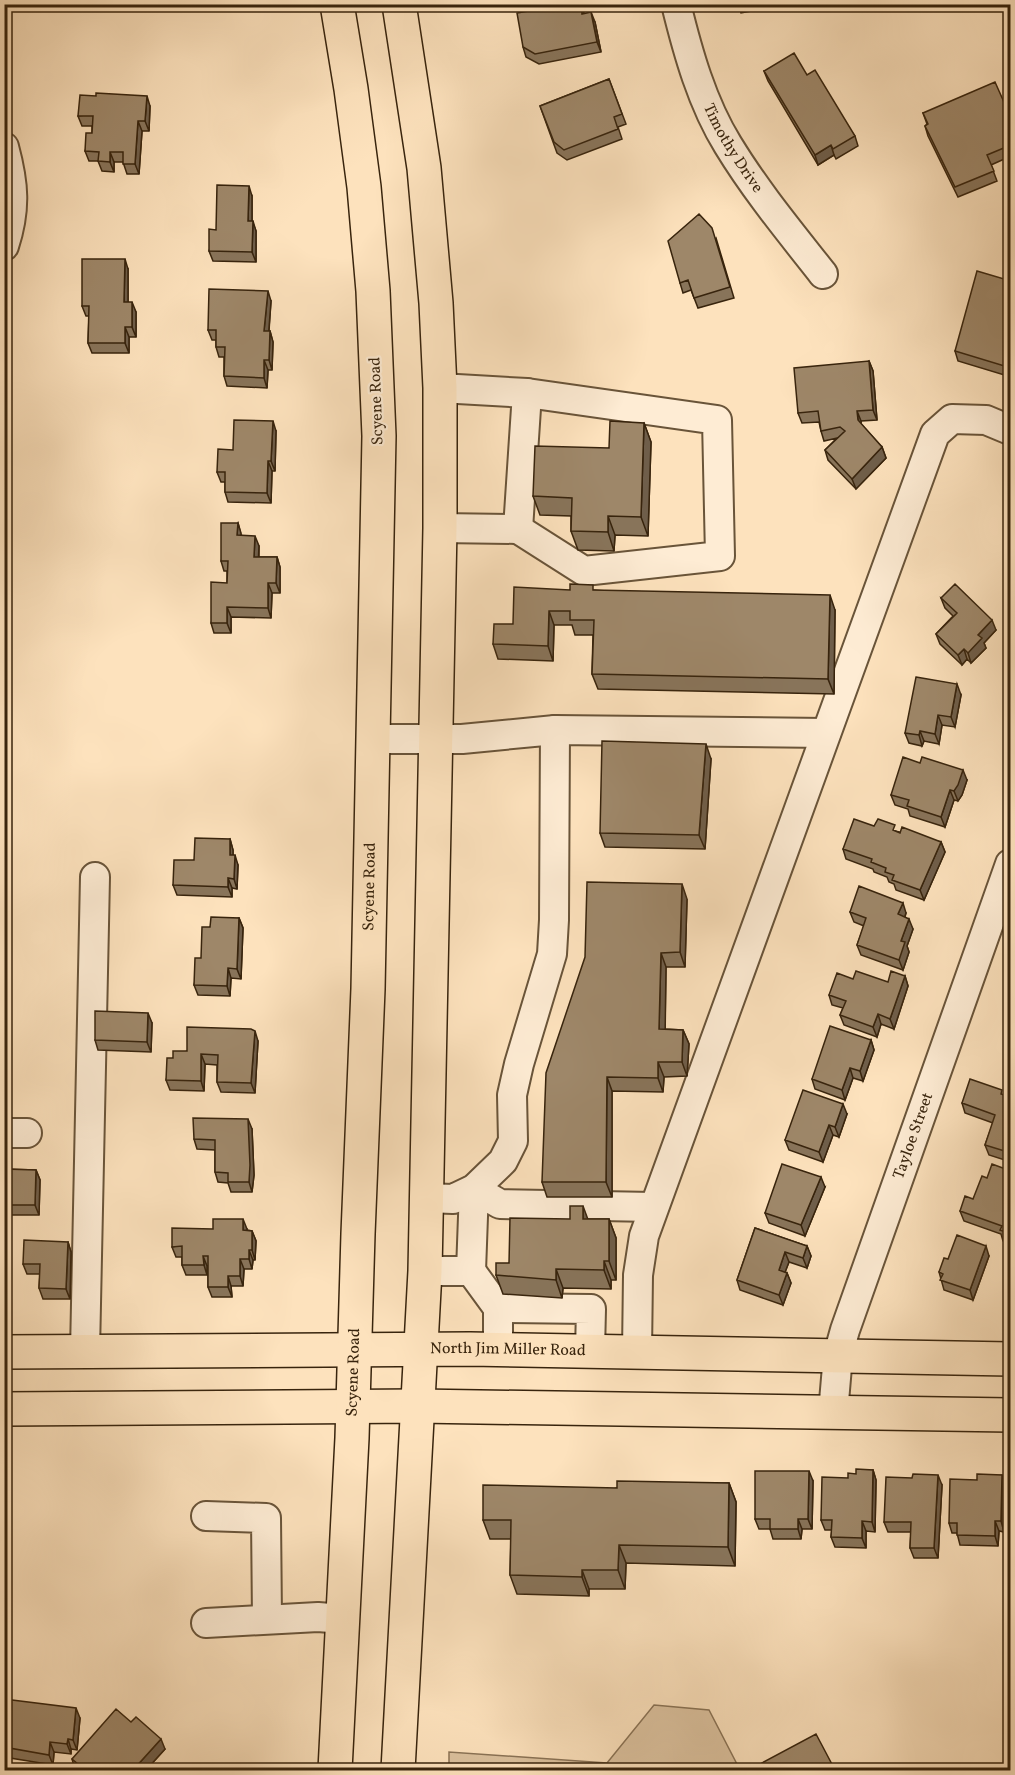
<svg xmlns="http://www.w3.org/2000/svg" width="1015" height="1775" font-family="Vollkorn,serif">
<style>
.green{fill:#dcc29f;stroke:#8a7356;stroke-width:1.5}
.lines{fill:none;stroke-linecap:round;stroke-linejoin:round}
.minor-casing{stroke:#695439;stroke-width:32}
.major-casing{stroke:#38240d;stroke-width:36}
.minor{stroke:#feecd4;stroke-width:28}
.major{stroke:#fde2bd;stroke-width:33}
.wall{fill:#88745a;stroke:#38240d;stroke-width:1.5}
.shaded-wall{fill:#6f5e4a;stroke:#38240d;stroke-width:1.5}
.building{fill:#9e8769;stroke:#38240d;stroke-width:1.5}
.labels{text-anchor:middle;dominant-baseline:central;stroke-width:4.5;stroke-linejoin:round;paint-order:stroke}
.street-label{font-size:16px;fill:#38240d;stroke:#feecd4}
</style>
<rect width="100%" height="100%" fill="#fde2bd"/>
<filter id="stains"><feTurbulence type="fractalNoise" baseFrequency=".00333" numOctaves="4"/><feColorMatrix values="0 0 0 0 .2 0 0 0 0 .09 0 0 0 0 .02 0 0 0 .5 -.17"/></filter>
<radialGradient id="worn" r=".72"><stop offset=".6" stop-color="#630" stop-opacity="0"/><stop offset="1" stop-color="#630" stop-opacity=".3"/></radialGradient>
<!-- green -->
<path class="green" d="M654 1705 709 1710 740 1770H449V1752L607 1763Z"/>
<g class="lines">
<!-- minor casing -->
<g class="minor-casing">
<g id="minor">
<path id="s1" d="M676 4C688 53 702 103 728 145 756 191 790 232 823 274"/>
<path d="M4 147C14 184 16 209 4 246"/>
<path d="M440 388 527 393 518 529 440 528"/>
<path d="M518 529 584 571 720 556 717 420 527 393"/>
<path d="M373 739H462L555 730 826 733"/>
<path d="M4 1133H27"/>
<path d="M426 1198 453 1199 474 1189 503 1161 513 1141 512 1095 519 1064 552 954 554 920 555 730"/>
<path d="M425 1271H471L474 1189 500 1204 653 1207"/>
<path d="M471 1271 498 1308V1350"/>
<path d="M498 1308 591 1309 590 1351"/>
<path d="M85 1351 95 877"/>
<path d="M637 1352 638 1275 644 1236 935 434 952 419 986 420 1010 430"/>
<path id="s2" d="M833 1413 838 1355 845 1330 1010 864"/>
<path d="M206 1516 266 1518 267 1619"/>
<path d="M206 1623 318 1617 343 1619"/>
</g>
</g>
<!-- major casing -->
<g class="major-casing">
<g id="major">
<path id="s3" d="M4 1352 470 1349 1010 1359"/>
<path d="M4 1409 418 1406 1010 1415"/>
<path id="s4" d="M335 1770 352 1438 358 1234 368 989 379 436 373 291 364 187 351 89 337 4"/>
<path d="M398 1770 425 1271 440 528V388L436 303 424 168 399 4"/>
</g>
</g>
<!-- minor -->
<use href="#minor" class="minor"/>
<!-- major -->
<use href="#major" class="major"/>
</g>
<!-- wall -->
<path class="wall" d="M551 4H582L584 14 595 22 601 52 539 64 526 57 523 47 551 7Z
M738 4H773L774 7 741 13Z
M764 71 807 75 855 136 858 146 836 159 834 155 818 165 768 81Z
M609 79 626 124 618 127 622 139 567 160 557 153 540 106Z
M150 106 149 131H142L139 174H127L123 162H114V172L102 171 98 161H89L85 151 92 133V126H82L78 116Z
M923 113 1011 118V156L991 165 997 181 958 197 928 136 925 126 927 124Z
M252 196V221L256 231V262L213 261 209 251 216 230Z
M716 238 734 298 698 308 691 290 683 293 680 283Z
M128 269V302L136 312V337H129V353H92L88 343 89 316H86L82 306Z
M1011 281V377L958 361 955 351Z
M271 301 269 331H270L273 342 272 370H268L267 388 227 386 224 376V357H219L216 347V340H212L208 330Z
M869 361 873 371 877 420 861 421V424L882 447 886 458 856 489 828 460 825 450 837 438 824 441 821 431 819 422 802 423 798 413Z
M644 423 651 442 648 536 615 535 614 551 578 550 571 531V516L540 515 533 496 609 448Z
M276 431 275 471H272L271 503 228 502 225 492V482H221L217 472 233 450Z
M238 523 241 535 259 546V557H277L280 567V593H272L271 618 231 617V633H214L211 623 227 583V571H224L221 561Z
M570 590H595L835 610 834 694 598 689 592 674 593 635H575L572 625H554L553 661 498 659 493 644 513 624Z
M941 598 996 630 984 643 986 648 971 663 967 659 962 665 940 644 936 634 953 616 945 608Z
M961 695 955 727 942 725 939 744 924 741 922 746 909 743 905 733Z
M711 759 705 849 605 847 600 833Z
M967 780 962 795 958 801 954 800 945 827 910 816 908 809 895 805 891 795Z
M874 826 941 842 945 852 924 900 896 890 894 884 889 882 887 877 874 872 873 869 846 859 843 849Z
M230 839 233 850V855L238 865 237 889 232 888V897L177 895 173 885 194 860Z
M687 899 685 967H666L665 1029 683 1030 689 1044 687 1076 664 1077 663 1092 612 1091V1197H547L542 1182Z
M850 912 906 913 905 917 913 929 907 946 909 952 903 970 861 955 857 945 864 926 854 922Z
M239 918 243 928 241 979 231 978 230 996 198 995 194 985 210 927Z
M905 976 908 986 894 1029 881 1024 877 1037 844 1025 840 1015 843 1008 832 1005 829 995 853 979 888 982Z
M152 1023 151 1052 98 1050 95 1040Z
M871 1040 874 1050 863 1081 853 1078 845 1100 815 1089 812 1079Z
M258 1041 255 1093 221 1092 217 1082V1065L205 1064 204 1091 170 1090 166 1080 173 1058 187 1051Z
M1004 1095 1011 1097V1162L989 1155 985 1145 993 1123 965 1113 962 1103Z
M847 1114 839 1137 833 1135 823 1162 789 1150 785 1140Z
M252 1129 254 1175 252 1192H231L228 1183 218 1182 215 1172V1150L197 1149 194 1139Z
M4 1169 36 1170 40 1180 39 1215H4Z
M1011 1171V1243L1003 1241 1001 1234 964 1221 960 1211 973 1199 987 1178Z
M825 1187 805 1236 769 1223 765 1213Z
M588 1219H609L616 1238V1280H611V1289L563 1288 562 1298 503 1294 496 1275 509 1263Z
M755 1228 807 1246 811 1256 807 1268 789 1262 785 1272 787 1273 791 1283 783 1305 740 1290 737 1280Z
M247 1229V1230L252 1231 256 1241 255 1260H253L252 1269H244L243 1286H231L232 1297H212L208 1287V1266H207V1275H186L182 1265V1257H176L172 1247Z
M68 1242 71 1252 70 1299H43L39 1288 40 1274H27L23 1264Z
M989 1256 973 1300 944 1290 939 1272 948 1259Z
M873 1470 876 1480 875 1532 866 1531V1548L835 1547 831 1537 832 1530H825L821 1520 848 1478 856 1474Z
M1002 1475 1006 1485 1004 1532 999 1531 998 1546 960 1545 957 1533H952L949 1523 977 1480Z
M813 1481 812 1529H802L801 1539H773L770 1529H759L755 1519Z
M729 1483 736 1502 735 1566 626 1563 625 1589H589V1596L517 1594 510 1575 511 1539H490L483 1520 617 1488Z
M942 1485 938 1558H914L910 1548 911 1532H888L884 1522Z
M4 1699 80 1718 77 1750 71 1749V1754L54 1752 53 1765 4 1757Z
M131 1722 165 1749 146 1770H77L75 1769 72 1759Z"/>
<!-- shaded-wall -->
<path class="shaded-wall" d="M581 4H582L586 24 582 14Z
M591 12 595 22 601 52 597 42Z
M147 96 150 106 149 131 145 121Z
M138 121 142 131 139 174 135 164Z
M831 145 834 155 818 165 815 155Z
M110 152 114 162V172L110 162Z
M249 186 252 196V231L248 221Z
M253 221 256 231V262L252 252Z
M125 259 128 269V312L124 302Z
M268 291 271 301 268 341 264 331Z
M132 302 136 312V337L132 327Z
M1011 304V327L1005 324Z
M125 327 129 337V353L125 343Z
M270 331 273 342 272 370 269 360Z
M264 360 268 370 267 388 264 378Z
M869 361 873 371 877 420 873 410Z
M857 411 861 421V430L858 420Z
M273 421 276 431 275 471 271 461Z
M644 423 651 442 648 536 641 517Z
M882 447 886 458 856 489 852 479Z
M268 461 272 471 271 503 267 493Z
M608 516 615 535 614 551 608 532Z
M238 523 241 533V545L237 535Z
M255 536 259 546 258 567 254 557Z
M277 557 280 567V593L276 583Z
M268 583 272 593 271 618 268 608Z
M830 595 835 610 834 694 828 679Z
M227 607 231 617V633L227 623Z
M549 611 554 625 553 661 548 646Z
M992 620 996 630 984 643 986 648 971 663 968 653 978 635Z
M964 649 967 659 962 665 958 655Z
M957 684 961 695 955 727 951 717Z
M938 715 942 725 939 744 935 734Z
M920 731 924 741 922 746 919 735Z
M706 744 711 759 705 849 699 835Z
M963 770 967 780 962 795 958 801 954 791Z
M950 790 954 800 945 827 941 817Z
M230 839 233 850V865L230 855Z
M941 842 945 852 924 900 920 890Z
M235 855 238 865 237 889 234 879Z
M228 878 232 888V897L228 887Z
M682 884 687 899 685 967 680 952Z
M903 903 906 913 902 924 898 914Z
M5 908 9 918 7 946 4 939Z
M239 918 243 928 241 979 237 969Z
M909 919 913 929 907 946 909 952 903 970 899 960 901 941Z
M661 953 666 967 665 1043 659 1029Z
M228 968 231 978 230 996 227 986Z
M905 976 908 986 894 1029 890 1019Z
M148 1013 152 1023 151 1052 147 1042Z
M878 1014 881 1024 877 1037 873 1027Z
M683 1030 689 1044 687 1076 682 1062Z
M255 1031 258 1041 255 1093 251 1083Z
M871 1040 874 1050 863 1081 860 1071Z
M201 1054 205 1064 204 1091 201 1081Z
M658 1062 664 1077 663 1092 658 1078Z
M850 1068 853 1078 845 1100 842 1090Z
M607 1077 612 1091V1197L606 1182Z
M843 1104 847 1114 839 1137 835 1127Z
M248 1119 252 1129 254 1175 252 1192 249 1182Z
M829 1125 833 1135 823 1162 819 1152Z
M36 1170 40 1180 39 1215 35 1205Z
M821 1177 825 1187 805 1236 801 1225Z
M583 1206 590 1225 583 1219Z
M243 1219 247 1229 246 1240 243 1230Z
M609 1219 616 1238V1280L609 1261Z
M252 1231 256 1241 255 1260 252 1250Z
M68 1242 71 1252 70 1299 66 1289Z
M807 1246 811 1256 807 1268 803 1258Z
M986 1246 989 1256 973 1300 970 1290Z
M249 1250 253 1260 252 1269 249 1259Z
M785 1252 789 1262 782 1280 779 1270Z
M203 1256 207 1266V1275L204 1265Z
M240 1259 244 1269 243 1286 240 1276Z
M604 1261 611 1280V1289L604 1270Z
M556 1269 563 1288 562 1298 556 1280Z
M787 1273 791 1283 783 1305 779 1295Z
M228 1276 231 1286 232 1297 228 1287Z
M873 1470 876 1480 875 1532 872 1522Z
M809 1471 813 1481 812 1529 808 1519Z
M938 1475 942 1485 938 1558 934 1548Z
M1002 1475 1006 1485 1004 1532 1001 1521Z
M729 1483 736 1502 735 1566 728 1547Z
M798 1519 802 1529 801 1539 798 1529Z
M862 1521 866 1531V1548L862 1538Z
M995 1521 999 1531 998 1546 995 1536Z
M619 1545 626 1563 625 1589 618 1570Z
M582 1570 589 1589V1596L582 1577Z
M76 1708 80 1718 77 1750 73 1740Z
M68 1739 71 1749V1754L67 1744Z
M161 1739 165 1749 146 1770H133Z
M50 1742 54 1752 53 1765 49 1755Z"/>
<!-- building -->
<path class="building" d="M551 4H581L582 14 591 12 597 42 535 54 523 47 517 13 551 7Z
M794 53 807 75 815 70 855 136 833 149 831 145 815 155 764 71Z
M609 79 622 114 614 117 618 129 564 150 554 142 540 106Z
M995 82 1011 118V145L987 155 994 171 955 187 925 126 928 124 923 113Z
M96 93 147 96 145 121H138L135 164H123V152H110V162L98 161 99 152 85 151 86 133H92L93 116H78L80 95 96 96Z
M217 185 249 186 248 221H253L252 252 209 251V229L216 230Z
M699 214 712 228 730 287 694 298 688 280 680 283 668 241Z
M82 259H125L124 302H132V327H125V343H88L89 306H82Z
M977 271 1011 281V304L1005 324 1011 326V368L955 351Z
M209 289 268 291 264 331H270L269 360H264V378L224 376 225 347H216V330H208Z
M869 361 873 410 857 411 858 420 882 447 852 479 825 450 845 431 840 427 821 431 818 411 798 413 794 368Z
M234 420 273 421 271 461H268L267 493 225 492V472H217L218 449 233 450Z
M610 421 644 423 641 517 608 516V532L571 531 572 498 533 496 535 446 609 448Z
M221 523H238L237 535 255 536 254 557H277L276 583H268V608L227 607V623H211V582L227 583 228 561H221Z
M570 584 593 585V590L830 595 828 679 592 674 594 620H570V611H549L548 646 493 644 494 624H513L514 587 570 590Z
M955 584 992 620 978 635 982 638 968 653 964 649 958 655 936 634 957 613 941 598Z
M916 677 957 684 951 717 938 715 935 734 920 731 919 735 905 733Z
M602 741 706 744 699 835 600 833Z
M903 757 920 763 922 757 963 770 958 785 954 791 950 790 941 817 907 806 909 800 891 795Z
M854 819 874 826 878 819 895 825 893 830 900 833 902 827 941 842 920 890 892 880 894 875 885 872 886 868 871 862 872 859 843 849Z
M195 838 230 839V855H235L234 879 228 878V887L173 885 174 860H194Z
M587 882 682 884 680 952 661 953 659 1029 683 1030 682 1062H658V1078L607 1077 606 1182H542L546 1073 585 957Z
M859 886 903 903 898 914 909 919 901 941 905 942 899 960 857 945 866 918 850 912Z
M211 917 239 918 237 969 228 968 227 986 194 985 195 958H201L202 927H210Z
M856 971 888 982 891 971 905 976 890 1019 878 1014 873 1027 840 1015 846 1001 829 995 837 973 853 979Z
M95 1011 148 1013 147 1042 95 1040Z
M830 1026 871 1040 860 1071 850 1068 842 1090 812 1079Z
M187 1027 251 1029 255 1031 251 1083 217 1082 218 1055 201 1054V1081L166 1080 167 1058H173V1051H187Z
M970 1079 1002 1090 1001 1094 1011 1097V1153L985 1145 995 1115 962 1103Z
M803 1090 843 1104 835 1127 829 1125 819 1152 785 1140Z
M193 1118 248 1119 250 1165 249 1182H228V1173L215 1172V1140L194 1139Z
M782 1164 821 1177 801 1225 765 1213Z
M992 1164 1011 1171V1234L1000 1230 1002 1226 960 1211 965 1196 973 1199 982 1176 987 1178Z
M4 1169 36 1170 35 1205H4Z
M570 1206H583V1219H609V1261H604V1270L556 1269V1280L496 1275V1263H509L510 1218 570 1219Z
M213 1219H243V1230L252 1231V1250H249V1259H240V1276H228V1287H208V1256H203L204 1265H182V1246L172 1247V1228L213 1229Z
M755 1228 807 1246 803 1258 785 1252 779 1270 787 1273 779 1295 737 1280Z
M957 1235 986 1246 970 1290 940 1280 943 1274 939 1272 944 1258 948 1259Z
M24 1240 68 1242 66 1289 39 1288 40 1264H23Z
M856 1469 873 1470 872 1522 862 1521V1538L831 1537 832 1520H821L822 1477 848 1478V1473L856 1474Z
M755 1471H809L808 1519H798V1529H770V1519H755Z
M913 1474 938 1475 934 1548H910L911 1522H884L886 1477 912 1478Z
M977 1474 1002 1475 1001 1521H995V1536L957 1535V1523H949L950 1479 977 1480Z
M617 1481 729 1483 728 1547 619 1545 618 1570H582V1577L510 1575 511 1520H483V1485L617 1488Z
M4 1699 76 1708 73 1740 68 1739 67 1744 50 1742 49 1755 4 1747Z
M116 1709 131 1722 136 1717 161 1739 133 1770H85L72 1759Z
M816 1734 835 1770H763L760 1764Z"/>
<g class="labels">
<!-- street labels -->
<g class="street-label">
<text stroke="none"><textPath href="#s1" startOffset="156">Timothy Drive</textPath></text>
<text transform="translate(377 401) rotate(-92)">Scyene Road</text>
<text stroke="none"><textPath href="#s4" startOffset="884">Scyene Road</textPath></text>
<text stroke="none"><textPath href="#s2" startOffset="290">Tayloe Street</textPath></text>
<text stroke="none"><textPath href="#s3" startOffset="504">North Jim Miller Road</textPath></text>
<text stroke="none"><textPath href="#s4" startOffset="398">Scyene Road</textPath></text>
</g>
</g>
<!-- margin -->
<rect width="1015" height="1775" fill="none" stroke="#fde2bd" stroke-width="24"/>
<rect x="6" y="6" width="1003" height="1763" fill="none" stroke="#38240d" stroke-width="3"/>
<rect x="12" y="12" width="991" height="1751" fill="none" stroke="#38240d" stroke-width="1.5"/>
<rect width="100%" height="100%" filter="url(#stains)"/>
<rect width="100%" height="100%" fill="url(#worn)"/>
</svg>
